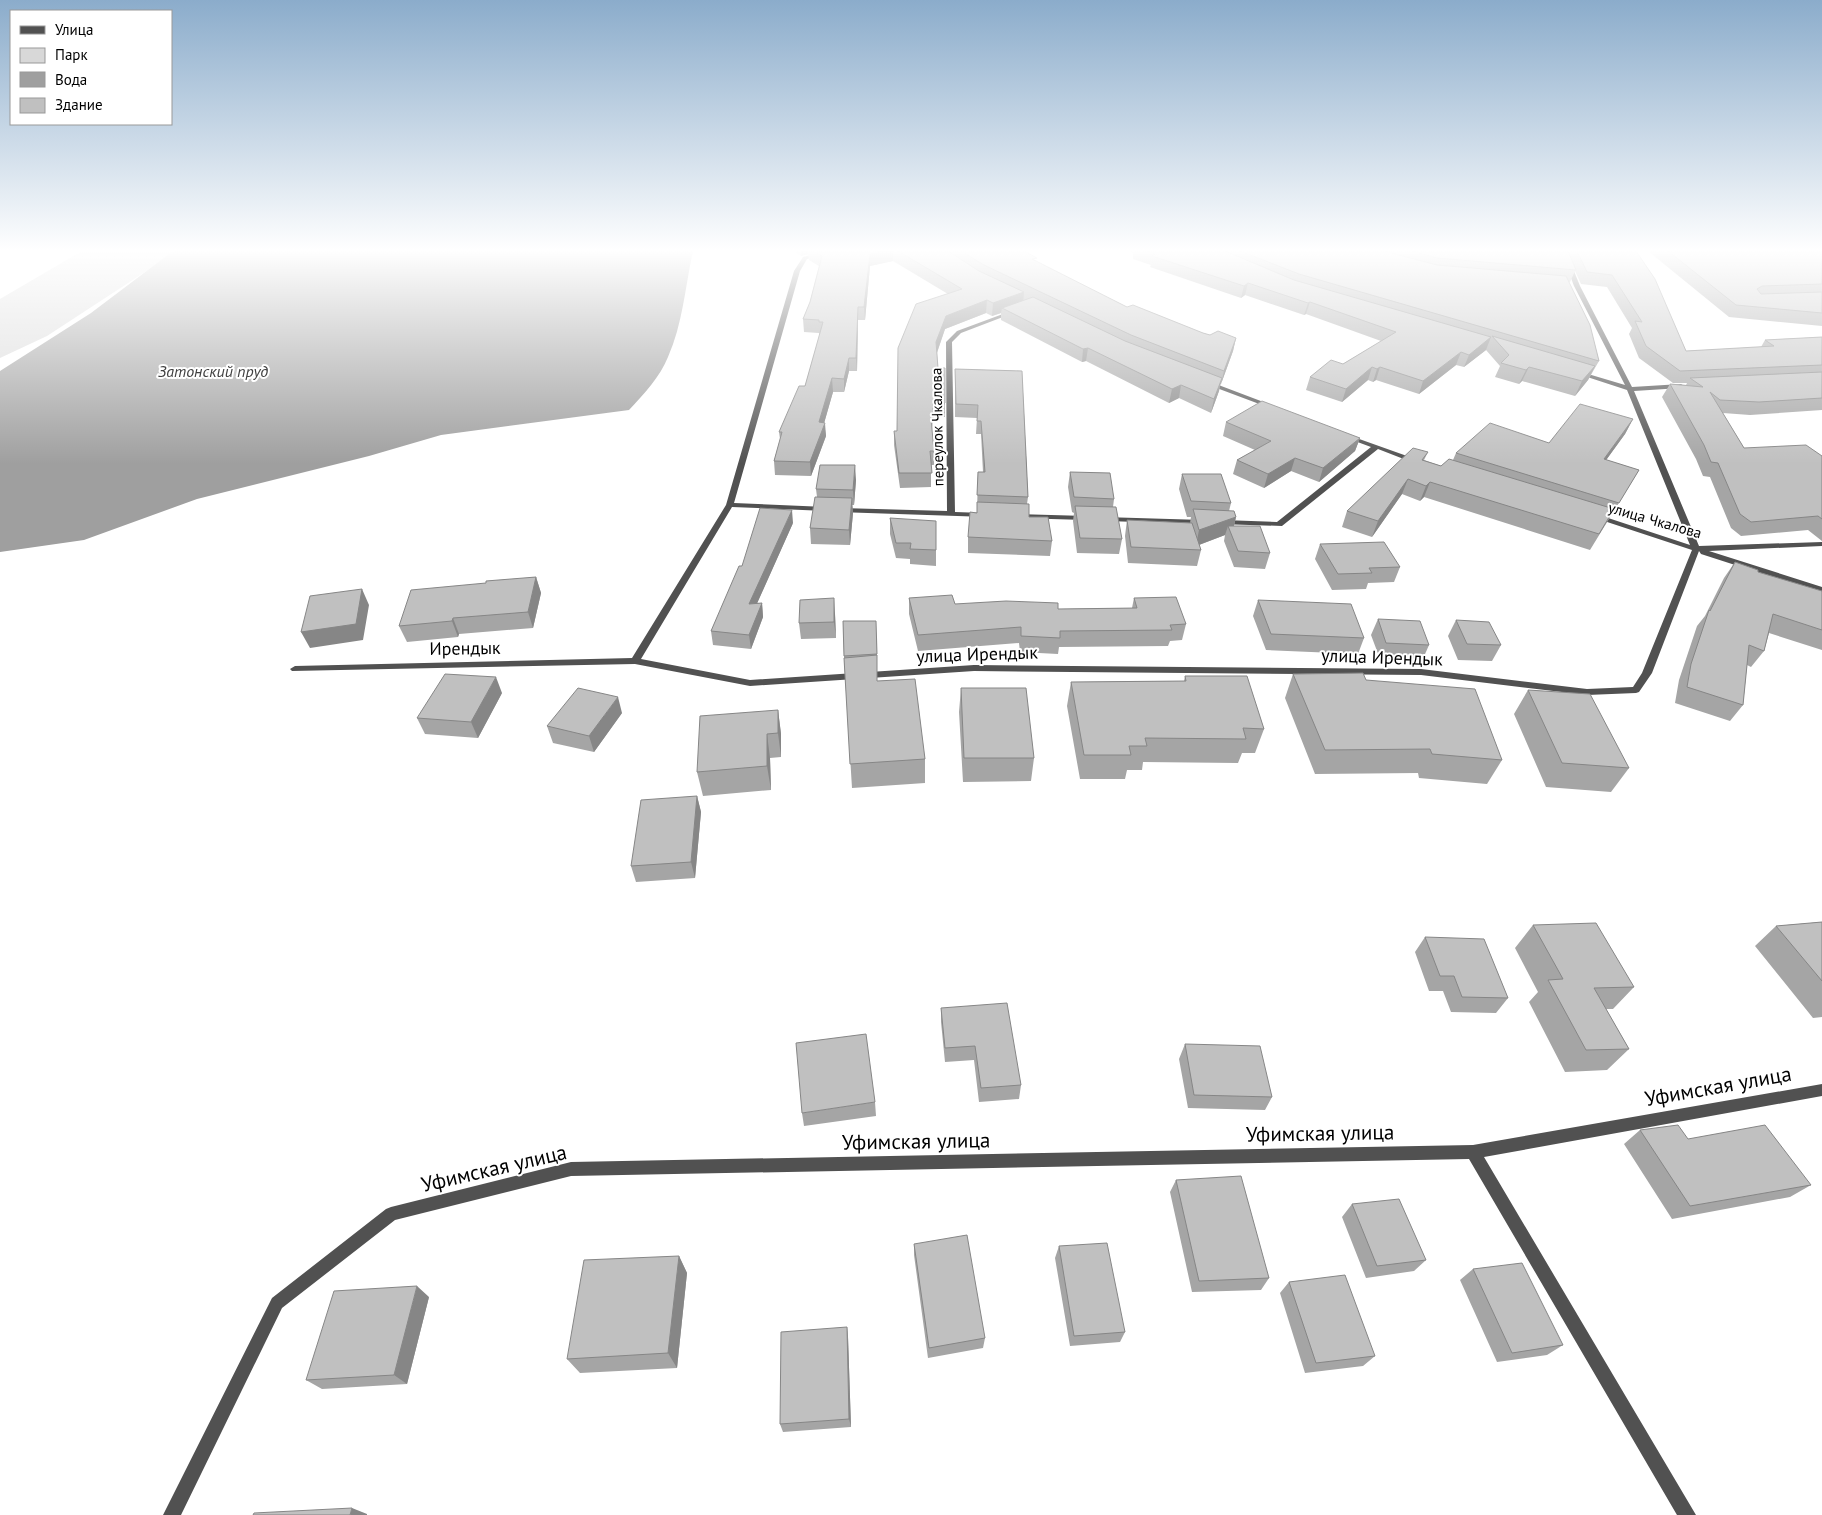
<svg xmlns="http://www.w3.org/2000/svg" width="1822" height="1515" font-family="'PT Sans',sans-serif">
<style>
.green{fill:#d8d8d8}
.water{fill:#9f9f9f}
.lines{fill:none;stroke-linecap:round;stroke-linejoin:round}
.street{fill:#515151;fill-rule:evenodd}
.wall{fill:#a5a5a5}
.shaded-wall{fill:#868686}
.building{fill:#c0c0c0;stroke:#868686}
.labels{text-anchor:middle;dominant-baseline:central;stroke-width:4;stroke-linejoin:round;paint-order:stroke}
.far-street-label{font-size:15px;fill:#000;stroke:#fff}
.far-water-label{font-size:16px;font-style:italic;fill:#404040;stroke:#fff}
.street-label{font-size:18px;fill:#000;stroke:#fff}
.near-street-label{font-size:21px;fill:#000;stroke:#fff}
</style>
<rect width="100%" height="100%" fill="#fff"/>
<!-- green -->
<path class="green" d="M82 251H177L47 336 0 358V299Z"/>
<!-- water -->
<path class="water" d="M173 251H693C685 287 683 323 668 357 660 377 644 394 629 410L441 435 369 456 197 499 84 540 0 552V371L91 313Z"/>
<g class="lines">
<!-- street -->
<path class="street" d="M824 251H834L807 259 800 271 734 503 826 507 830 509 826 511 732 507 641 659 750 680 974 665 1421 669 1587 689 1633 687 1642 673 1692 550 1592 517 1596 515H1599L1690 545 1627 390 1575 373 1578 371 1625 385 1574 286 1561 251H1566L1580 286 1632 387 1681 384 1684 386 1681 388 1634 391 1699 546 1822 542V546L1709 551 1822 587V593L1701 554 1699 551 1652 673 1639 692 1636 693 1587 695 1421 675 974 671 750 686 635 664 292 671 290 669 295 666 632 658 726 505 794 271 803 257Z
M1011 311 1016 312 961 333 952 342 955 512 984 513 988 515 987 517 838 512 837 510 841 508 947 511 946 342 957 331Z
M1208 381 1274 406 1275 407 1270 408 1206 384 1205 383Z
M1344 435H1348L1421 461 1414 463 1378 449 1282 526 1220 524 1219 522 1223 520 1277 522 1371 447 1344 437Z
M1013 514 1086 516 1090 518 1086 520 1016 518H1013Z
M1103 517 1203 520 1207 522 1203 524 1106 521 1102 519Z
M1822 1084V1096L1484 1157 1696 1515H1677L1469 1159 571 1176 395 1220 282 1308 181 1515H163L272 1298 386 1209 391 1207 571 1162 1473 1145Z"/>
</g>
<!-- wall -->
<path class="wall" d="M794 251H1024L1037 262 1127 307 1203 333 1210 335 1236 338 1233 351 1221 384H1220L1219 391 1211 413 1179 398 1169 403 1086 361 1082 362 1001 320V313L992 316 986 313 945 329 937 353 938 368 945 403V417L933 416 932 432 934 451V465H931V487L900 488 894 445V431H897L948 294 893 261 870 266 865 320H858L857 371H849L844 392H833L824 423 826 436 811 476 775 475 774 461 780 439 779 432 805 386 820 335 819 333 804 332 803 319 810 302 819 266 809 260 808 254 801 256Z
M1129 251H1636L1686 351 1761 347 1765 340 1822 337V410L1750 415 1723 413 1744 448 1822 456V541L1808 530 1741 536 1731 528 1710 477 1703 476 1696 459 1662 397 1670 384 1686 385 1687 383H1673L1639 358 1629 334 1632 328 1607 287 1581 284 1575 271 1570 282H1569L1599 361 1588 380 1575 396 1522 381 1519 384 1495 377 1500 366 1486 350 1489 343 1486 350 1464 367 1456 365 1419 394 1376 380 1373 382 1368 380 1342 402 1306 390 1310 377 1343 364 1381 341 1306 314 1304 315 1245 295 1241 298 1150 267 1151 265 1133 259V253Z
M1648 251H1822V326L1729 317Z
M955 369 1022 371 1028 497 1027 504 1029 517 1052 541 1050 556 968 553V537L977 513 978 472H983L981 434H976L977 418 955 417Z
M1633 419 1625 434 1606 460 1639 470 1590 550 1424 497 1420 501 1402 494 1372 537 1342 527 1347 511 1428 452 1424 460 1441 466 1453 460 1456 453 1549 443Z
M1226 422 1360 438 1355 451 1319 482 1291 471 1264 488 1233 474 1237 460 1255 450 1223 436Z
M1070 472 1114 499 1113 507 1122 539 1119 554 1077 553 1073 521 1074 513 1072 512 1068 487Z
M1182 474 1231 503 1229 511 1236 517 1234 526 1270 553 1265 569 1234 567 1224 541 1225 535 1199 545 1201 550 1197 566 1128 563 1125 536 1127 520 1190 523 1191 517H1187L1179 489Z
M856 480 854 505H852L853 513 850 545 811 544 810 528 817 497 816 489Z
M890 518 936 550V566L910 564V559L896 558 890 534Z
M793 523 757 603H762L763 617 751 649 713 645 711 631 742 566Z
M1320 544 1400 567 1394 582 1368 583 1366 589 1332 590 1315 559Z
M1735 562 1758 572 1822 591V650L1769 633 1764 651 1751 667 1747 665 1743 705 1730 721 1675 703 1679 680 1697 626 1705 616 1724 578Z
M536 577 541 593 533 628 459 634 458 637 407 642 399 626 486 583Z
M909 598 955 604 1058 609 1132 608 1134 598 1186 624 1182 640 1170 641 1168 646 1059 647 1058 654 1020 652 1019 643 918 651 909 614Z
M1258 600 1364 638 1358 654 1266 650 1253 616Z
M835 614 836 638 801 639 799 623Z
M1378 619 1429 645 1422 661 1380 659 1371 635Z
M1456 620 1501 645 1492 661 1458 660 1448 636Z
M843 621 877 637V681L925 759V783L852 788 844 658Z
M1293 674 1366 680 1502 760 1487 784 1419 778 1418 773 1315 774 1285 698Z
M1185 676 1264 729 1255 753H1242L1238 763 1143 762 1142 770H1127L1125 779H1080L1067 706 1071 682 1184 681Z
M961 688 1034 758 1031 781 963 782 959 712Z
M1528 690 1629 768 1611 792 1546 787 1514 714Z
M502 693 478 738 425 734 417 718Z
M778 710 781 734V757L770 758 771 790 703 796 697 772Z
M622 713 594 752 553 743 547 726Z
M697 796 701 812 695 878 636 882 631 866Z
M1822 922V1017L1813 1018 1755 946 1776 926Z
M1533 925 1634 987 1613 1009H1606L1629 1049 1607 1070 1565 1072 1529 1002 1538 992 1515 948Z
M1425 937 1508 998 1496 1013 1451 1012 1443 991H1429L1415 952Z
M941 1008 1021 1085 1019 1099 979 1102 974 1060 945 1062 941 1022Z
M1185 1044 1272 1097 1265 1110 1188 1108 1179 1059Z
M875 1102 876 1116 804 1126 802 1113Z
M1640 1130 1688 1139 1811 1185 1790 1197 1672 1219 1624 1144Z
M1176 1180 1269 1278 1261 1290 1192 1292 1170 1192Z
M1352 1204 1426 1260 1414 1271 1366 1278 1342 1217Z
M914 1244 985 1338 983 1348 928 1358 914 1255Z
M1059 1246 1125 1332 1120 1342 1070 1346 1055 1258Z
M679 1256 687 1273 677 1368 580 1373 567 1359Z
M1473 1269 1563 1345 1547 1355 1497 1362 1460 1280Z
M1289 1282 1375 1356 1363 1366 1305 1373 1280 1293Z
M429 1297 407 1384 322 1389 306 1380Z
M847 1327 848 1337 851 1427 783 1432 780 1424Z"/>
<!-- shaded-wall -->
<path class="shaded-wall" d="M801 251H808V254L801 256Z
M881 251H893V261L870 266 865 320 864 307 870 254Z
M1248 283 1245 295 1241 298 1244 286Z
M1024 292 1023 305 1002 308 1001 313 992 316 993 303Z
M987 300 986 313 945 329 936 355V342L946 316Z
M1310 302 1306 314 1304 315 1308 303Z
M858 307V320L857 371 856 358Z
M1491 337 1486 350 1464 367 1469 355Z
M1236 338 1233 351 1221 384 1224 371Z
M1088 348 1086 361 1082 362 1083 349Z
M1461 352 1456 365 1419 394 1423 381Z
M849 358V371L844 392V379Z
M1595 366 1588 380 1575 396 1582 381Z
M1372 367 1368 380 1342 402 1346 389Z
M1380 367 1376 380 1373 382 1377 369Z
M1529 367 1522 381 1519 384 1526 370Z
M832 378 833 392 821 434 825 423 826 436 811 476 810 462 819 422Z
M1222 378 1219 391 1211 413 1214 399Z
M1181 385 1179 398 1169 403 1172 389Z
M1633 419 1625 434 1596 474 1604 459Z
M1360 438 1355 451 1319 482 1323 468Z
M1295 458 1291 471 1264 488 1268 474Z
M855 465 856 480 854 505 853 490Z
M1408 479 1402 494 1372 537 1378 521Z
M1430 482 1424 497 1420 501 1426 486Z
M852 498 853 513 850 545 849 530Z
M792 510 793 523 751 617 749 604Z
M1236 517 1232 533 1228 526 1225 535 1196 546 1199 530Z
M536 577 541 593 533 628 528 612Z
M362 589 369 605 363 640 310 648 301 632Z
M834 598 835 614 836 638 834 622Z
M762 603 763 617 751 649 749 635Z
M453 618 459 634 458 637 452 621Z
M496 677 502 693 478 738 471 722Z
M618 697 622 713 594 752 589 736Z
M778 710 781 734V757L778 733Z
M767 734 770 758 771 790 767 766Z
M697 796 701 812 695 878 691 862Z
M679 1256 687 1273 677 1368 668 1353Z
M417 1286 429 1297 407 1384 394 1375Z
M847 1327 848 1337 851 1427 849 1419Z
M352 1508 367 1514V1515H350Z"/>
<!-- building -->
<path class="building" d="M813 251H881L870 254 864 307H858L856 358H849L844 379 832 378 819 422 825 423 810 462 774 461 782 432H779L799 386H805L823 322H819V320L803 319 810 302 822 256Z
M898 251H948L979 271 1024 292 993 303 987 300 946 316 936 342 938 368H945V403H933V419H931L934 451H930L932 473H899L894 431H897L898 348 916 304 962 289Z
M961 251H1024L1037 258 1032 259 1127 307 1133 305 1203 333 1210 335 1218 331 1236 338 1224 371 1131 335 984 265Z
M1147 251H1225L1294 280 1491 337 1469 355 1461 352 1423 381 1380 367 1377 369 1372 367 1346 389 1310 377 1331 360 1343 364 1396 332 1310 302 1308 303 1248 283 1244 286 1152 256 1155 254Z
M1240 251H1384L1437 265 1566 276 1590 325 1599 361 1299 274Z
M1412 251H1568L1576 270 1437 258Z
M1577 251H1636L1655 279 1686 351 1774 346 1765 340 1822 337V365L1680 371 1646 346 1635 321 1642 322 1612 275 1587 272Z
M1668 251H1822V284L1762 286 1757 289 1761 294 1822 292V313L1736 305Z
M1033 297 1125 341 1222 378 1214 399 1181 385 1172 389 1088 348 1083 349 1002 308Z
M1492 336 1595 366 1582 381 1529 367 1526 370 1501 363 1509 355Z
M955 369 1022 371 1028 497 977 495 978 472H985L981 421H977L978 405 956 404Z
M1822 372V398L1759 402 1720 400 1710 392 1744 448 1806 445 1822 456V519L1818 516 1751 522 1740 514 1718 463 1711 462 1704 445 1670 384 1703 387 1690 378Z
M1262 401 1360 438 1323 468 1295 458 1268 474 1237 460 1271 441 1226 422Z
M1580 404 1633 419 1604 459 1639 470 1619 503 1456 453 1490 423 1549 443Z
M1413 448 1428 452 1422 460 1441 466 1449 459 1614 509 1599 534 1430 482 1426 486 1408 479 1378 521 1347 511Z
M820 465H855L853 490 816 489Z
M1070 472 1110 473 1114 499 1074 497Z
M1182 474H1221L1231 503 1191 501Z
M815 497 852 498 849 530 810 528Z
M977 502 1029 504V517H1048L1052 541 968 537 970 512 977 513Z
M1075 506 1116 507 1122 539 1080 538Z
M760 508 792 510 749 604 762 603 749 635 711 631 739 566H742Z
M1193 509 1234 511 1236 517 1199 530Z
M890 518 936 521V550L910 549 911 543H896Z
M1127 520 1192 523 1201 550 1131 547Z
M1228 526H1260L1270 553 1238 551Z
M1384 542 1400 567 1369 568 1372 573 1338 574 1320 544Z
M1735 562 1758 570V572L1822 591V630L1773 614 1764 651 1749 645 1743 705 1687 687 1691 664 1709 610 1710 611Z
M536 577 528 612 453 618 452 621 399 626 411 590 486 583V581Z
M362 589 356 624 301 632 310 596Z
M952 595 955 604 1006 601 1058 603V609L1137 608 1134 598 1176 597 1186 624 1170 625 1172 630 1060 631V638L1021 636V627L918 635 909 598Z
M834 598V622L799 623 800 600Z
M1258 600 1351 604 1364 638 1271 634Z
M1378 619 1420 621 1429 645 1386 643Z
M1456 620 1489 622 1501 645 1467 644Z
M843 621H876L877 654 844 656Z
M877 655V681L915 679 925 759 850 764 844 658Z
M1363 673 1366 680 1475 689 1502 760 1432 754 1430 749 1325 750 1293 674Z
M445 674 496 677 471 722 417 718Z
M1185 676H1247L1264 729 1243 728 1246 739 1145 738 1147 746H1129L1131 755H1084L1071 682 1186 681Z
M578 688 618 697 589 736 547 726Z
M961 688H1026L1034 758H964Z
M1528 690 1590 694 1629 768 1562 763Z
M778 710V733L767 734V766L697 772 700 716Z
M697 796 691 862 631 866 641 800Z
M1822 922V981L1776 926Z
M1596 923 1634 987 1594 988 1629 1049 1586 1050 1548 980 1563 979 1533 925Z
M1425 937 1484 939 1508 998 1462 997 1454 976H1440Z
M1007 1003 1021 1085 981 1088 975 1046 945 1048 941 1008Z
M866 1034 875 1102 802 1113 796 1043Z
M1185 1044 1260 1046 1272 1097 1194 1095Z
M1678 1125 1688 1139 1765 1125 1811 1185 1690 1206 1640 1130Z
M1241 1176 1269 1278 1199 1281 1176 1180Z
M1399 1199 1426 1260 1377 1266 1352 1204Z
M967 1235 985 1338 929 1348 914 1244Z
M1107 1243 1125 1332 1074 1336 1059 1246Z
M679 1256 668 1353 567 1359 584 1260Z
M1522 1263 1563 1345 1512 1353 1473 1269Z
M1345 1275 1375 1356 1316 1363 1289 1282Z
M417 1286 394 1375 306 1380 334 1291Z
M847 1327 849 1419 780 1424 781 1332Z
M352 1508 350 1515H253L254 1513Z"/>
<!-- sky -->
<linearGradient id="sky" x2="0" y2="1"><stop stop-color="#8baccb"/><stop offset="0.54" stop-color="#fff"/><stop offset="1" stop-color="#fff" stop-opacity="0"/></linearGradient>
<rect width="1822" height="464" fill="url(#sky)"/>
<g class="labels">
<!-- far-street labels -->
<g class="far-street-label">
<text transform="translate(937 427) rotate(-91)">переулок Чкалова</text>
<text transform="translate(1655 520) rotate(16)">улица Чкалова</text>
</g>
<!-- far-water labels -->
<g class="far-water-label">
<text x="213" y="371">Затонский пруд</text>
</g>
<!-- street labels -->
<g class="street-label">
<text transform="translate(465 648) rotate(-1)">Ирендык</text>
<text transform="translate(977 654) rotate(-2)">улица Ирендык</text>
<text transform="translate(1382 657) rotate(2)">улица Ирендык</text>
</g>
<!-- near-street labels -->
<g class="near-street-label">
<text transform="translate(1718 1086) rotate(-10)">Уфимская улица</text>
<text transform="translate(1320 1133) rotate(-1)">Уфимская улица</text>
<text transform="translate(916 1141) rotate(-1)">Уфимская улица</text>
<text transform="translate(494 1168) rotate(-13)">Уфимская улица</text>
</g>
</g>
<!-- legend -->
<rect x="10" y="10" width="162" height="115" fill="#ffffff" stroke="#999999"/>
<rect x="20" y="26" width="25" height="8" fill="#515151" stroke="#999999"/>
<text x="55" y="35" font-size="15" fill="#000000">Улица</text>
<rect x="20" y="48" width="25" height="15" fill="#d8d8d8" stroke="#999999"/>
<text x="55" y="60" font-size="15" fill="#000000">Парк</text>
<rect x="20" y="72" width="25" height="15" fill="#9f9f9f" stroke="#999999"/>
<text x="55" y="85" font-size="15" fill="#000000">Вода</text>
<rect x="20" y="98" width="25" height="15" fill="#c0c0c0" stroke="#999999"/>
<text x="55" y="110" font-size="15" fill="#000000">Здание</text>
</svg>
